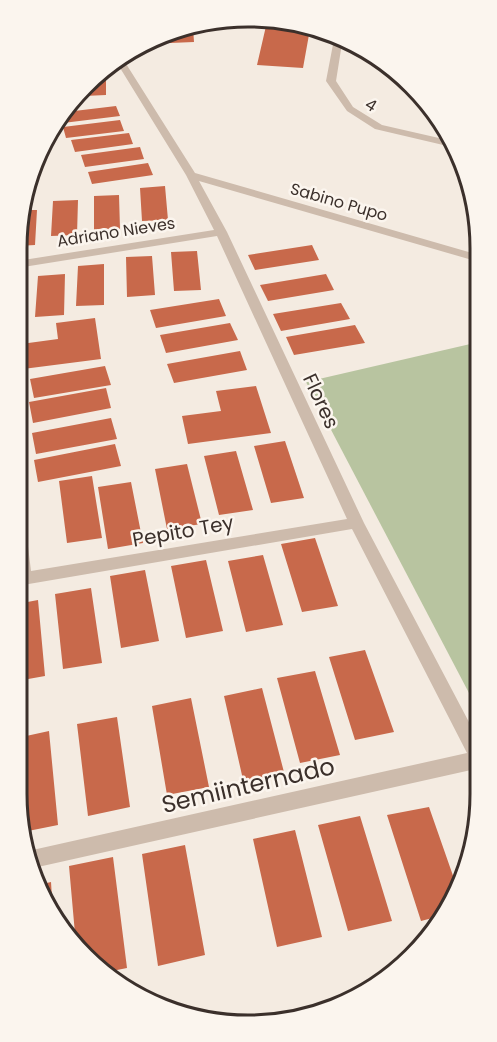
<svg xmlns="http://www.w3.org/2000/svg" width="497" height="1042" font-family="Poppins,sans-serif">
<style>
.green{fill:#b8c4a0}
.building{fill:#c8694b}
.lines{fill:none;stroke-linecap:round;stroke-linejoin:round}
.street{fill:#cdbbac;fill-rule:evenodd}
.labels{text-anchor:middle;dominant-baseline:central;stroke-width:5;stroke-linejoin:round;paint-order:stroke}
.far-street-label{font-size:16px;fill:#3b302b;stroke:#fbf5ee}
.street-label{font-size:20px;fill:#3b302b;stroke:#fbf5ee}
.near-street-label{font-size:24px;fill:#3b302b;stroke:#fbf5ee}
.rim{fill:none;stroke:#3b302b;stroke-width:3}
</style>
<rect width="100%" height="100%" fill="#f4ebe1"/>
<!-- green -->
<path class="green" d="M479 342 480 714 306 382Z"/>
<!-- building -->
<path class="building" d="M266 26 310 29 303 68 257 65Z
M193 28 194 42 170 43 169 32Z
M106 70V95L84 96 85 84Z
M116 106 120 116 63 123 62 118 66 112Z
M120 120 124 131 66 138 63 127Z
M129 133 133 144 75 152 71 140Z
M140 147 144 159 85 167 81 155Z
M148 163 153 175 92 184 88 172Z
M165 186 168 220 142 221 140 188Z
M119 195 120 229 94 230V196Z
M78 200 77 235 51 236 53 201Z
M24 210H37L35 245 17 246Z
M312 245 319 260 255 270 248 255Z
M197 251 201 290 174 291 171 252Z
M152 256 155 295 127 297 126 257Z
M104 264V305L76 306 78 266Z
M65 274 64 315 35 317 38 276Z
M326 274 334 290 268 301 260 285Z
M219 299 226 316 156 328 150 310Z
M341 303 350 319 281 331 273 314Z
M95 318 101 359 23 369 21 344 58 339 56 323Z
M230 323 238 340 166 353 160 335Z
M355 325 365 343 294 355 286 337Z
M240 351 247 370 174 383 167 364Z
M105 366 111 385 34 398 30 379Z
M256 386 271 433 188 444 182 416 221 411 216 391Z
M106 388 111 408 33 423 29 402Z
M111 418 117 439 36 454 32 433Z
M285 441 304 498 271 503 254 446Z
M115 444 121 466 38 482 34 460Z
M236 451 253 510 219 515 204 456Z
M187 464 202 524 167 529 155 469Z
M92 476 102 538 67 543 59 481Z
M131 482 143 543 108 549 98 487Z
M315 538 338 606 302 612 281 544Z
M263 555 283 625 246 632 228 561Z
M206 560 223 631 186 638 171 566Z
M145 570 159 641 121 648 110 576Z
M91 588 102 663 63 669 55 594Z
M38 600 45 676 17 681V604Z
M365 650 394 732 355 740 329 657Z
M315 671 340 755 300 763 277 678Z
M262 688 285 776 244 784 224 696Z
M191 698 209 787 167 795 152 706Z
M117 717 130 807 88 816 77 724Z
M49 731 58 825 23 832 16 794 17 738Z
M429 807 458 890 440 916 421 921 387 815Z
M360 816 392 921 348 931 318 825Z
M295 830 322 937 277 947 253 839Z
M185 845 205 955 158 966 142 854Z
M113 857 127 968 107 972 76 945 69 866Z
M51 882 53 914 38 885Z"/>
<g class="lines">
<!-- street -->
<path class="street" d="M335 34 343 37 336 81 353 107 382 125 452 141 456 148 375 129 347 111 326 81Z
M123 59 195 173 479 255V262L199 181 227 232 364 523 480 743V768L29 869 26 851H28L467 753 352 529 17 586V516L22 518 25 522 31 571 347 519 217 236 17 268V261L214 230 186 175 117 63Z"/>
</g>
<g class="labels">
<!-- far-street labels -->
<g class="far-street-label">
<text transform="translate(371 105) rotate(32)">4</text>
<text transform="translate(339 202) rotate(16)">Sabino Pupo</text>
<text transform="translate(116 232) rotate(-9)">Adriano Nieves</text>
</g>
<!-- street labels -->
<g class="street-label">
<text transform="translate(321 401) rotate(65)">Flores</text>
<text transform="translate(183 531) rotate(-10)">Pepito Tey</text>
</g>
<!-- near-street labels -->
<g class="near-street-label">
<text transform="translate(248 785) rotate(-13)">Semiinternado</text>
</g>
</g>
<!-- crop -->
<path d="M0 0H497V1042H0ZM248 27H249A221 221 0 0 1 470 248V794A221 221 0 0 1 249 1015H248A221 221 0 0 1 27 794V248A221 221 0 0 1 248 27Z" fill="#fbf5ee" fill-rule="evenodd"/>
<path class="rim" d="M248 27H249A221 221 0 0 1 470 248V794A221 221 0 0 1 249 1015H248A221 221 0 0 1 27 794V248A221 221 0 0 1 248 27Z"/>
</svg>
